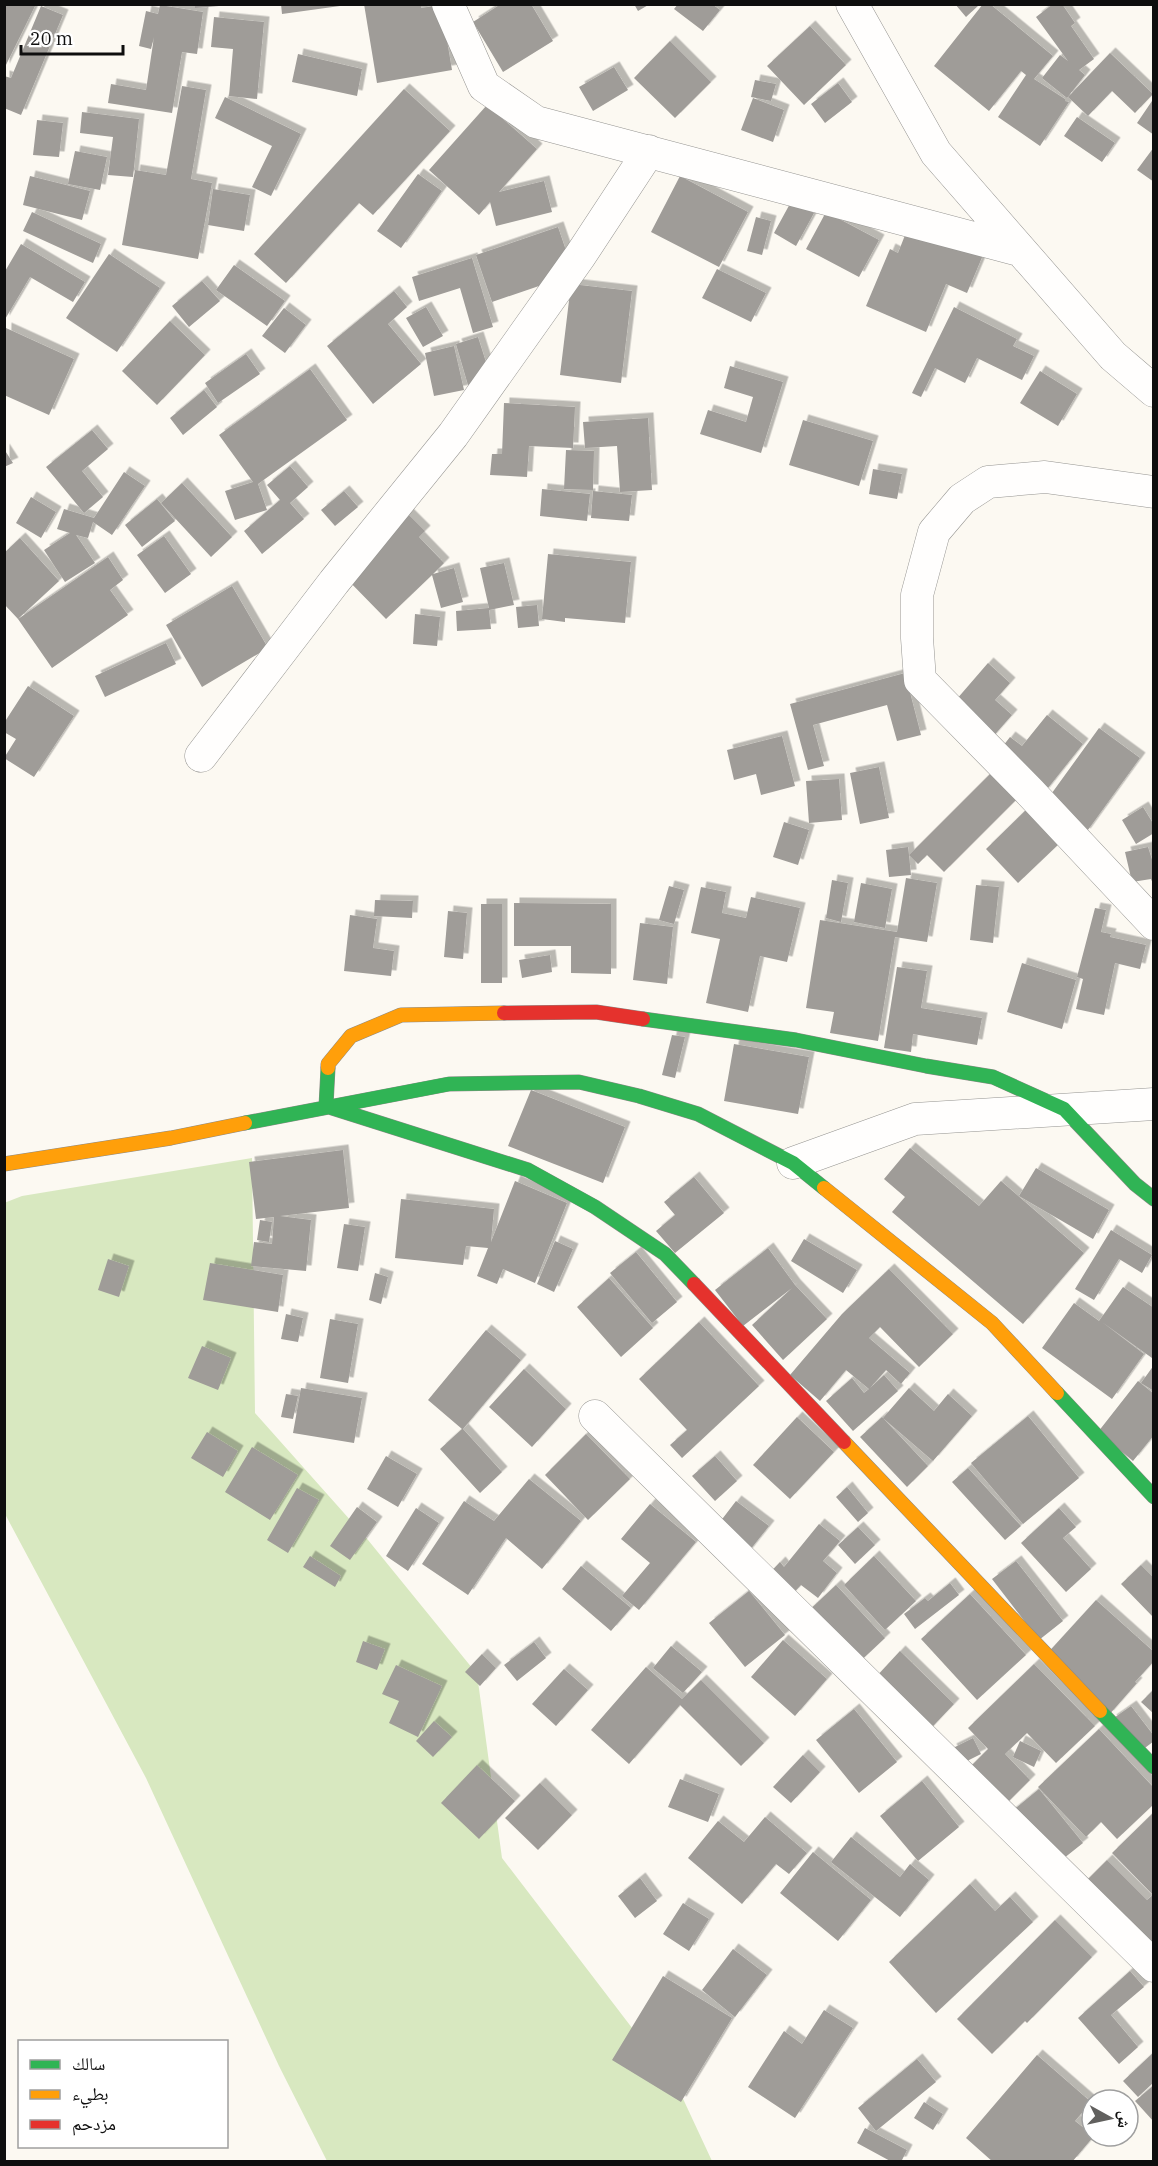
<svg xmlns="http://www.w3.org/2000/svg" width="1158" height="2166" font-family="'IBM Plex Serif','Noto Naskh Arabic',serif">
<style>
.forest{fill:#d8e8c0}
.building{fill:#9f9c98;filter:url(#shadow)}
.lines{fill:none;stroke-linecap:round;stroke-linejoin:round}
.street-casing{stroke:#959491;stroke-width:33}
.fast-casing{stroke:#8c8a87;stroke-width:15}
.slow-casing{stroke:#8c8a87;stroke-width:15}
.jam-casing{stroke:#8c8a87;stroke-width:15}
.street{stroke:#fffefd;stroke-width:32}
.fast{stroke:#30b455;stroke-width:14}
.slow{stroke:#ff9f0a;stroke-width:14}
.jam{stroke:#e5322d;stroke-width:14}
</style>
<defs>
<filter id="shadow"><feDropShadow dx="5.5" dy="-5.5" stdDeviation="0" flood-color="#0004"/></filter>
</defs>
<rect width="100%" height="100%" fill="#fcf9f2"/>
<!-- forest -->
<path class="forest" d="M252 1158 255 1413 368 1540 477 1674 502 1858 678 2088 712 2161H327L279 2066 146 1778 5 1514 4 1203 22 1196Z"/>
<!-- building -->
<path class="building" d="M4 4H36L4 69Z
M195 4H219V6L195 8Z
M281 4H340V6L282 14Z
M364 4H421V8L441 5 452 70 377 83Z
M501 4H531L553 41 503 72 473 22Z
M634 4H650L638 11Z
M678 4H712L720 10 703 31 674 9Z
M955 4H980L966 17Z
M983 4H990L1053 56 1034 79 1065 99V101L1069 102 1040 146 998 117 1026 75 1021 71 989 111 934 66Z
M1053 4H1062L1075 23 1071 26 1094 59 1079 70 1085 75 1067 98 1042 78 1060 55 1068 61 1036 17Z
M160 5 203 12 197 54 182 52 172 113 108 103 111 84 146 90 154 37 151 49 139 46 146 11 158 14Z
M41 6 63 15 21 115 4 108V76L11 78Z
M214 17 264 22 257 99 229 96 233 49 211 47Z
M810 26 846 65 804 105 767 66Z
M670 41 711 82 675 118 634 78Z
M1110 53 1153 94 1135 113 1112 91 1088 116 1068 97Z
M298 54 362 69 357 96 292 82Z
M614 67 628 90 593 111 579 87Z
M755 80 776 84 771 101 751 97Z
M838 83 852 102 825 123 811 104Z
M182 86 206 90 191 179 212 183 198 259 122 245 135 170 166 175Z
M404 89 450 131 373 215 359 203 286 283 254 254Z
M225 97 301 134 271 196 252 187 272 146 215 118Z
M753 98 784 110 773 142 741 130Z
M1154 98V135L1137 123Z
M487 105 537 149 499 192 544 181 552 212 496 226 490 202 479 215 429 170Z
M82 112 139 119 133 177 108 175 113 137 80 133Z
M1077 117 1115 143 1102 162 1064 136Z
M37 120 63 123 59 157 33 155Z
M1154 147V182L1137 170Z
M75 151 107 157 100 190 68 184Z
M418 174 442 191 401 248 377 231Z
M30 176 90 191 82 220 23 205Z
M680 176 748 212 719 267 651 232Z
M213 189 250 195 244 231 208 225Z
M792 200 814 213 796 246 774 233Z
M32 212 101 244 93 263 23 231Z
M826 212 879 240 859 277 806 249Z
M756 217 771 221 762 255 747 251Z
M909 225 983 255 967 293 946 284 926 332 866 306 890 249 898 253Z
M558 227 574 274 492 302 476 255Z
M21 244 85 282 73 302 30 277 4 321V273Z
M109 254 160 288 117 352 66 318Z
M472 258 493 327 473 333 460 288 419 301 412 277Z
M234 265 285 301 267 326 216 290Z
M717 269 766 293 751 322 702 298Z
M202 281 220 301 189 327 172 306Z
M571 284 632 291 621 383 560 375Z
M394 291 407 307 388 324 421 364 373 404 327 346Z
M426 307 443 336 423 347 406 318Z
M954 307 1017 339 1013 346 1034 356 1022 380 977 358 965 383 935 368 921 397 912 393Z
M284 308 306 325 285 353 262 336Z
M170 321 205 355 157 405 122 371Z
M6 328 74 359 49 415 4 395Z
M478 337 491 378 468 385 456 344Z
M454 346 464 390 434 396 425 353Z
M246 354 260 374 218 403 205 383Z
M730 366 783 382 761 453 700 434 708 410 746 422 753 397 724 388Z
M310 369 347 420 258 484 267 510 235 520 225 491 253 482 219 435Z
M1040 371 1077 394 1058 426 1020 403Z
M204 390 217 407 183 435 170 418Z
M504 403 575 407 573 448 529 446 527 477 490 475 492 454H502Z
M648 418 652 490 620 492 617 446 585 448 583 422Z
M803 420 873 441 859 486 789 465Z
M92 430 108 449 82 471 103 497 84 513 46 467Z
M4 449 13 463 4 467Z
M566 450 594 451 593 490 564 489Z
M290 466 308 487 290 503 304 519 262 554 244 531 280 500 267 485Z
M873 469 902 474 897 499 869 494Z
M124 472 145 486 112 535 93 522 88 538 76 535 95 563 65 582 44 550 70 533 57 529 64 509 94 518Z
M182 483 232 537 211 557 161 503Z
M542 489 590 494 587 521 540 516Z
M344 491 358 507 335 526 321 510Z
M593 491 632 495 629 521 591 518Z
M31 497 56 512 41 538 16 523Z
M157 499 175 521 142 547 125 525Z
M407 513 425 531 419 537 444 563 433 574 454 568 463 602 441 608 432 575 386 619 343 575Z
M164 536 191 574 165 593 137 555Z
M20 538 59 581 18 619 4 604V553Z
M548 554 631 562 625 623 565 618V622L542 619Z
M108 557 123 580 110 590 128 615 52 668 18 619Z
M504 563 514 605 489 610 491 629 457 631 456 611 489 608 480 568Z
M232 586 268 648 202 687 166 625Z
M537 605 539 626 518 628 516 607Z
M415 614 440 617 437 646 413 644Z
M166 643 176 664 105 697 95 676Z
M988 663 1010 683 995 700 1012 715 990 740 950 707Z
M905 673 921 735 897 741 887 705 813 725 824 766 808 770 790 704Z
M28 686 74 716 34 777 4 758 16 739 4 732V723Z
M1047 715 1083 744 1044 793 996 755 1010 737 1022 746Z
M1099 728 1140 758 1085 834 1044 804Z
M782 736 795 786 761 795 756 774 734 780 727 750Z
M879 767 889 818 860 824 850 773Z
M991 773 1017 799 944 872 927 855 918 864 909 855 911 875 889 877 886 850 908 847 909 855Z
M839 779 842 820 809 823 806 781Z
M1029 807 1062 841 1018 883 986 849Z
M1143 807 1154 825V833L1136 844 1122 820Z
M784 822 809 830 798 865 773 857Z
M1148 847 1154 866V886L1151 879 1132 882 1125 852Z
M906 878 937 883 927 942 895 937 878 1041 830 1033 834 1012 806 1008 820 920 897 932Z
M832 880 848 883 841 922 826 918Z
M861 883 892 889 885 928 854 922Z
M976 885 999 887 993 943 970 940Z
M669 886 684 890 674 924 659 920Z
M701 887 726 892 722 913 746 918 751 897 800 908 787 962 760 956 748 1012 706 1003 720 939 691 933Z
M375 900 413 901 412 918 374 916Z
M514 903 611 904V974L571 973V946H514Z
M481 904H502V983H481Z
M1095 908 1106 910 1101 932 1111 934 1110 937 1146 945 1140 969 1115 963 1104 1015 1076 1009 1083 979 1077 977Z
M448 911 467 913 463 959 444 957Z
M350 915 377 919 373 948 394 951 391 976 344 971Z
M640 923 673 927 667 984 633 980Z
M550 955 552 972 522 978 519 960Z
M1022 963 1076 980 1062 1029 1007 1012Z
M897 967 927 971 921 1008 982 1018 977 1045 913 1034 911 1052 884 1048Z
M672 1035 685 1037 675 1078 662 1075Z
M734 1044 809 1057 798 1114 724 1101Z
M531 1090 625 1127 603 1183 508 1146Z
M910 1148 979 1206 1001 1181 1084 1253 1023 1324 892 1212 905 1197 884 1179Z
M343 1150 349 1208 280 1216 311 1220 306 1271 251 1266 254 1242 272 1244 274 1217 256 1219 249 1162Z
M1036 1168 1109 1210 1093 1239 1019 1196Z
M694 1177 724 1213 675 1253 656 1231 675 1215 664 1202Z
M515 1181 567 1203 535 1283 503 1269 497 1284 477 1276 488 1248 466 1246 463 1265 395 1258 401 1199 494 1209 491 1242Z
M260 1220 272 1222 269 1242 257 1240Z
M344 1224 365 1227 358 1271 337 1268Z
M1111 1230 1152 1255 1142 1273 1119 1259 1094 1300 1075 1289Z
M804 1239 857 1270 843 1293 791 1261Z
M555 1241 573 1249 554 1292 537 1284Z
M768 1248 795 1285 827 1319 783 1360 752 1325 792 1288 743 1326 715 1290Z
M636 1252 677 1302 652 1323 610 1273Z
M108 1259 129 1266 119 1297 98 1290Z
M210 1263 283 1275 278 1312 203 1300Z
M889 1269 953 1334 919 1367 880 1327 869 1338 910 1373 901 1384 886 1370 870 1388 884 1375 898 1391 853 1431 826 1401 852 1378 864 1393 869 1389 846 1370 820 1401 790 1375 842 1314Z
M375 1273 388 1277 381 1304 369 1300Z
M609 1278 653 1328 621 1357 577 1307Z
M1123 1287 1154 1308V1356L1152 1358 1102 1322 1144 1354 1112 1399 1042 1348 1074 1303 1099 1321Z
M286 1314 303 1318 298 1342 281 1339Z
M330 1319 358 1324 348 1383 320 1378Z
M699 1322 759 1386 682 1458 670 1445 687 1430 639 1379Z
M486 1330 521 1360 463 1429 502 1472 480 1493 440 1449 462 1429 428 1400Z
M202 1346 231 1358 218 1390 188 1378Z
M1154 1365V1391L1141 1383Z
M524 1369 566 1409 532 1447 489 1407Z
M1138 1381 1154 1394V1435L1133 1461 1098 1432Z
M301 1388 362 1398 354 1443 293 1433Z
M909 1388 934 1411 948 1394 972 1416 933 1461 883 1418Z
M286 1394 298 1396 293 1419 281 1417Z
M1028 1416 1079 1478 1023 1524 971 1463Z
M797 1417 834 1452 790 1499 753 1465Z
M882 1417 928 1466 907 1487 860 1437Z
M207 1432 238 1451 223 1477 191 1458Z
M586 1434 630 1479 588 1520 545 1475Z
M252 1447 298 1475 270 1520 225 1492Z
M386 1456 417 1474 398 1507 367 1489Z
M715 1456 737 1481 715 1501 692 1476Z
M968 1468 1021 1526 1005 1540 952 1482Z
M529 1479 581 1521 542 1569 506 1538 468 1595 422 1564 464 1501 494 1521Z
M847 1487 868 1513 858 1522 836 1497Z
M297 1488 319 1500 288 1553 267 1540Z
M736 1501 769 1526 742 1560 710 1535Z
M650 1504 696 1542 639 1610 622 1596 650 1563 621 1539Z
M357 1507 377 1522 350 1560 330 1546Z
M416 1508 439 1523 408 1571 386 1556Z
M1059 1508 1076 1527 1063 1538 1091 1569 1066 1592 1021 1543Z
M819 1524 840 1541 823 1561 837 1573 818 1598 801 1585 786 1601 763 1580 780 1562 784 1567Z
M858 1527 875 1545 855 1564 838 1545Z
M310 1556 341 1576 335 1587 303 1567Z
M874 1556 916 1601 885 1630 844 1585Z
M1016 1561 1063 1621 1039 1640 992 1579Z
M1141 1565 1154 1578V1618L1121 1584Z
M581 1566 631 1608 611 1631 562 1589Z
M950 1583 959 1595 915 1629 904 1614 925 1598 928 1601Z
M836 1585 885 1638 852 1669 803 1616Z
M749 1591 785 1635 745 1667 709 1623Z
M970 1594 1026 1655 977 1700 921 1639Z
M1096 1600 1154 1652V1661L1135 1682 1137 1683 1108 1716 1044 1657Z
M783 1640 827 1679 795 1716 751 1677Z
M363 1641 385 1649 377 1670 356 1662Z
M534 1642 546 1658 517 1681 504 1665Z
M671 1646 702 1672 683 1693 653 1668Z
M900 1651 954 1704 917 1743 863 1691Z
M482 1654 496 1668 480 1686 465 1672Z
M1034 1664 1095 1726 1056 1763 1027 1733 1005 1754 1030 1780 999 1811 963 1774 988 1749 968 1728Z
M396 1665 442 1686 418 1737 389 1723 399 1701 382 1694Z
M646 1667 682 1699 701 1680 764 1743 741 1766 680 1705 629 1764 591 1730Z
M564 1669 588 1690 556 1726 532 1704Z
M1154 1689V1714L1141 1702Z
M1131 1706 1154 1736V1741L1137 1754 1111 1720Z
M854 1709 897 1762 859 1793 816 1740Z
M434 1721 452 1737 433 1757 416 1741Z
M1099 1729 1154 1788V1804L1117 1839 1101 1822 1086 1837 1038 1787Z
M973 1738 981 1754 959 1765 951 1749Z
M1020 1741 1041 1751 1034 1767 1013 1757Z
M803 1755 820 1772 791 1803 773 1787Z
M477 1765 515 1801 479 1839 441 1803Z
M680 1779 719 1794 708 1822 668 1807Z
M922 1781 959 1827 918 1861 880 1816Z
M540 1783 572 1815 538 1850 505 1818Z
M1039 1789 1083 1843 1049 1870 1005 1817Z
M1154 1812V1939L1140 1953 1079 1888 1107 1860 1147 1900 1153 1895 1112 1853Z
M765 1817 807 1853 789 1874 776 1864 742 1904 688 1858 718 1821 744 1842Z
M851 1837 900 1877 910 1864 929 1880 900 1917 831 1862Z
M813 1852 871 1900 838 1941 780 1893Z
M640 1878 657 1901 635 1918 618 1896Z
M970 1884 995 1911 1010 1897 1033 1922 936 2013 889 1962Z
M683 1903 709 1919 689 1951 663 1934Z
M1055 1920 1092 1957 1027 2023 1025 2021 992 2054 957 2019Z
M733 1949 767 1975 735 2017 702 1990Z
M1130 1971 1144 1987 1111 2015 1138 2047 1119 2064 1078 2018Z
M663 1976 732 2018 681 2102 612 2060Z
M824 2010 853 2028 795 2118 748 2087 784 2031 802 2044Z
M1154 2052V2082L1138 2097 1123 2081Z
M1037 2055 1091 2102 1075 2121 1094 2136 1072 2162H993L966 2138Z
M917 2059 936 2082 876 2131 858 2108Z
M1154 2085V2122L1135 2101Z
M924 2102 943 2114 933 2130 914 2118Z
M865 2128 907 2150 901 2162H892L857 2143Z"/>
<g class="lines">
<!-- street casing -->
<g class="street-casing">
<path id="street" d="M448 4 484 86 536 122 1019 250
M852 4 936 153 1113 356 1154 391
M1154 492 1045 477 988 482 962 499 934 532 917 595V638L920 680 1030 792 1154 924
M201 756 334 582 453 435 580 256 649 151
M793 1163 915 1119 1154 1104
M595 1416 1154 1966"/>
</g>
<!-- fast casing -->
<g class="fast-casing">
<path id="fast" d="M643 1019 796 1040 926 1066 993 1077 1064 1109 1135 1184 1154 1199
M328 1068 326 1106 528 1170 595 1207 665 1254 694 1284
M245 1123 449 1084 579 1082 639 1096 698 1114 793 1163 824 1188
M1057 1393 1154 1497
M1100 1711 1154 1767"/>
</g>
<!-- slow casing -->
<g class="slow-casing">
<path id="slow" d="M328 1068V1064L351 1036 401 1015 504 1013
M4 1164 171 1138 245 1123
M824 1188 992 1323 1057 1393
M844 1442 1100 1711"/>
</g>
<!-- jam casing -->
<g class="jam-casing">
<path id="jam" d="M504 1013 596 1012 643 1019
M694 1284 844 1442"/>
</g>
<!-- street -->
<use href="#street" class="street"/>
<!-- fast -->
<use href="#fast" class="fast"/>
<!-- slow -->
<use href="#slow" class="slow"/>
<!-- jam -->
<use href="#jam" class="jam"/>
</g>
<!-- border -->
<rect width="1158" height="2166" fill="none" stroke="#0e0e0e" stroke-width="12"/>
<!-- legend -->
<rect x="18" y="2040" width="210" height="108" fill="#ffffff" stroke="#9f9f9f" stroke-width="1.5"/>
<rect x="30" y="2060" width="30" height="9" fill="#30b455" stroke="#9f9f9f" stroke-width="1.5"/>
<text x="72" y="2070" font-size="18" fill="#0e0e0e">سالك</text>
<rect x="30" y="2090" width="30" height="9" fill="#ff9f0a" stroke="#9f9f9f" stroke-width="1.5"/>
<text x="72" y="2100" font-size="18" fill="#0e0e0e">بطيء</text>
<rect x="30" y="2120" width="30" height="9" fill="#e5322d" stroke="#9f9f9f" stroke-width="1.5"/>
<text x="72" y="2130" font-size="18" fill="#0e0e0e">مزدحم</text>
<!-- north arrow -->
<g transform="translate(1110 2118) rotate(98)"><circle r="28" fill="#ffffff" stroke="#9f9f9f" stroke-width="1.5"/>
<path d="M0-4.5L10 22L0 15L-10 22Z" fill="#61605e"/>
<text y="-9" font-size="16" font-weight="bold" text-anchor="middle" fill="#0e0e0e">ش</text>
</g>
<!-- scale -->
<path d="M21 45v9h102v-9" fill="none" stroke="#0e0e0e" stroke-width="3"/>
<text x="30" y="45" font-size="18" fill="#0e0e0e" stroke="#ffffff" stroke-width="4.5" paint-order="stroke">20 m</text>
</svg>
